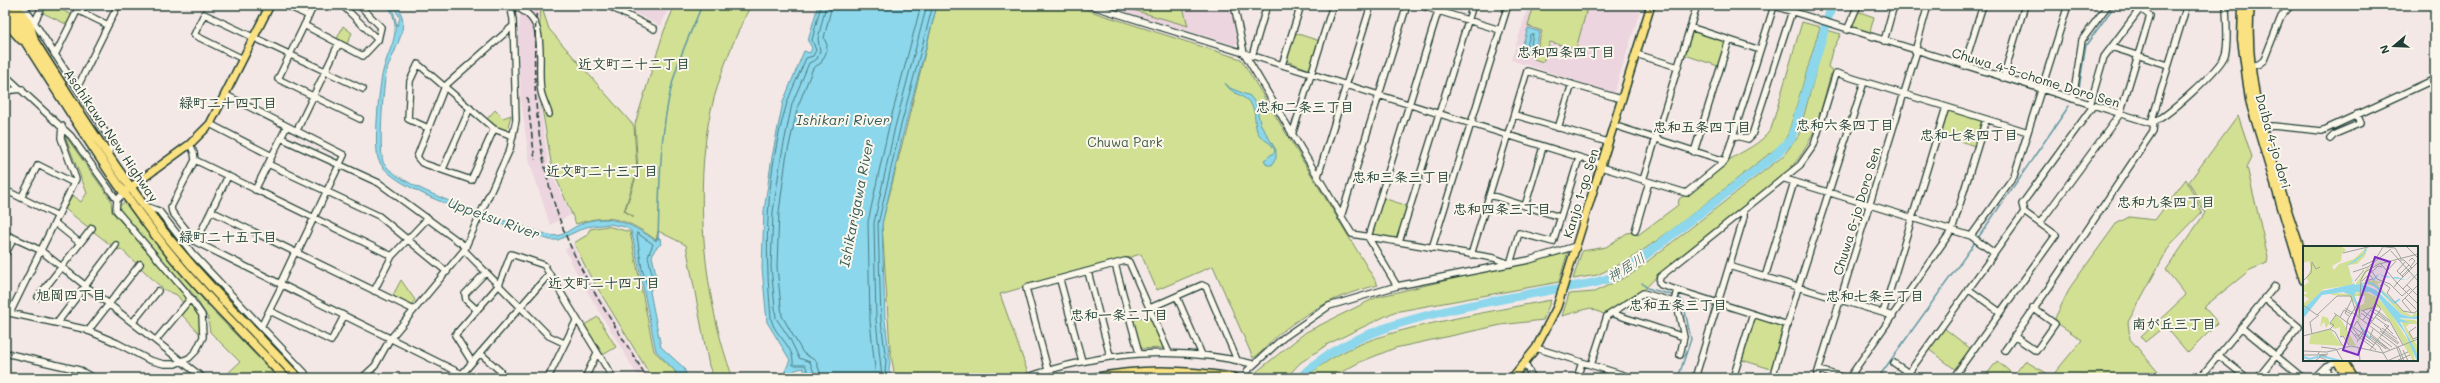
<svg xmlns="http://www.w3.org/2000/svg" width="2440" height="383" font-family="Mali,'Klee One',sans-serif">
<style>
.built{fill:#ecd5de}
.green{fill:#d2e094;stroke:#788e64}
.water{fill:#8cd7ec;stroke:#6099a2}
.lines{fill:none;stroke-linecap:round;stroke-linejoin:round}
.shore{stroke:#4b7b7e;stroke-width:1}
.stream{stroke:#6099a2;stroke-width:1.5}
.river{stroke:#8cd7ec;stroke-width:9}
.minor-tunnel{stroke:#c9c6c2;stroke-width:5.5;stroke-dasharray:5.5 3;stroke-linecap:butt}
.minor-casing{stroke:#1f3d34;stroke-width:8}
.major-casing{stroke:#1f3d34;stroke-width:10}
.highway-casing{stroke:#1f3d34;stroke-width:11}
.minor{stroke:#fbf7ec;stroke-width:5.5}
.major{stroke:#fae181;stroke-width:7}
.highway{stroke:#fae181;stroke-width:8}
.rail{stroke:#1f3d34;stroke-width:1.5;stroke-dasharray:6 3;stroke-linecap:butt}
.labels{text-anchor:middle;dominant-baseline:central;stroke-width:4;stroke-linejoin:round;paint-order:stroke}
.street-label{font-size:13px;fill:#1f3d34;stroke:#fbf7ec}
.park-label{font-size:13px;fill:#435e47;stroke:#fbf7ec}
.neighbourhood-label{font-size:14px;font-weight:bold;fill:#1f3d34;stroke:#fbf7ec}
.water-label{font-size:14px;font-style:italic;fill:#355c59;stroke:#fbf7ec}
.inset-river{fill:none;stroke:#8cd7ec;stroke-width:2}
.inset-road{fill:none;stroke:#9fa49f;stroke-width:1}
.view{fill:#7b2cbf;fill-opacity:0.15;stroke:#7b2cbf;stroke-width:2}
.inset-edge{fill:none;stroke:#1f3d34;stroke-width:2}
</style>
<rect width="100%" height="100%" fill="#f4e8e6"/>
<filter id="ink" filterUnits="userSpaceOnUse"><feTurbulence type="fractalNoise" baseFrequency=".025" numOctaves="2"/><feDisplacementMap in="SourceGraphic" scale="8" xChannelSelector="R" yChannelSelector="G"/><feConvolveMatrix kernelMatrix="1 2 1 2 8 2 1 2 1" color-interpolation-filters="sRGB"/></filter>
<g filter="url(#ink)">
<!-- built -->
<path class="built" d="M521 5H540L536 54 539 97 549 168 571 215 550 225 529 160 521 100 518 38Z
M618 5H670L661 26Z
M1103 5H1230L1237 43 1234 45Z
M1529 5H1642L1614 93 1511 60Z
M573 245 583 269 649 378H639L578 276 565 249Z"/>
<!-- green -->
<path class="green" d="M46 5H52L72 15 68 25 43 13Z
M541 5 549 29 634 126 637 171 624 211 634 217 625 211 638 171 635 124 664 31 675 5H751C734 38 720 73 711 110 693 188 704 303 733 378H714L709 366 686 245 658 231 656 240C628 220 611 212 576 224L552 168 540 96 538 54Z
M937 5H1071L1241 59 1378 285C1335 296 1315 307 1280 333 1271 340 1263 353 1253 358L1213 266 1157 290 1141 254 1000 294 1028 373 1014 378H895L890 349 882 224Z
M1116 5H1185L1183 7 1188 26Z
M1534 5H1588L1576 49 1550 42 1543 62 1534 59 1542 31 1528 26Z
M1857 11 1874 17 1870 32 1851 26Z
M1802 22 1820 27 1788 134 1783 143 1673 229 1629 260 1597 275 1573 279 1582 251 1606 247 1627 233 1634 232 1638 235 1678 205 1679 199C1697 188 1711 172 1729 160 1744 150 1760 145 1771 129Z
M343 26 352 33 347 44 337 39Z
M1827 30 1841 34 1832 51 1828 67 1832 70C1819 115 1817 143 1782 177L1658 275 1643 291 1606 315 1590 308 1562 316 1569 294 1594 292 1630 275 1782 157 1798 137Z
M1692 31 1726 42 1718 66 1685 55Z
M1295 33 1320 41 1311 70 1286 61Z
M495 110 503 118 511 115 507 131 496 127 487 119Z
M1948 110 1983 121 1975 146 1941 135Z
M2238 115 2252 157 2247 167 2268 257 2267 263 2250 270 2204 307 2218 323 2188 353 2165 326 2145 342 2141 337 2186 295 2166 270 2205 213 2189 182Z
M64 134 111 200 112 212 185 291 202 315 203 337 180 313 186 307 177 295 163 289 121 249 117 250 65 209 73 195 81 202 87 193Z
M2186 179 2202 212 2170 245 2128 322 2130 339 2163 378H1984L1997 361 2014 375 2025 361 2052 376 2082 340 2057 323 2055 318 2071 286 2116 224 2129 217 2155 220Z
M1383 198 1408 206 1399 236 1394 239 1374 235 1372 232Z
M125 202 210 308 278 378H248L244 375 241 378H232L228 373 240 362 210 332 208 318 194 295 118 211 120 205Z
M607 226 630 232 654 351 675 371 678 378H652L589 274 574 243 587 235 590 229Z
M1568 251 1559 282 1394 312 1328 344 1300 363 1286 378 1250 377 1306 332 1377 297Z
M401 280 415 300 411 305 392 297Z
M1551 300 1543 320 1501 325 1395 348 1358 363 1331 378H1305C1349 340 1397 331 1452 319 1485 312 1518 306 1551 300Z
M1150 315 1165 348 1139 349 1132 320Z
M598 317 616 347 603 355 584 325Z
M1755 318 1784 327 1771 369 1742 360Z
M1944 328 1971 349 1956 370 1928 349Z"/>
<!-- water -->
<path class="water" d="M388 5 392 6 397 26 400 18 393 5C417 19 390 55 386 74 383 86 378 156 384 164 408 193 510 222 549 235 561 238 566 232 575 227 604 210 631 223 656 241L657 238H660L661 244 655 249 652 256 656 274 650 292 661 347 684 368 687 378H678L675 371 656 351 634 243 631 231 626 227 609 224 586 227 558 240H550C514 227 394 194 379 161 373 149 379 86 383 71 389 46 404 32 388 5Z
M818 5H937L904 130 882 224 885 320 890 362 889 370 892 378H808L803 368 795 370 788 378H782L790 360 767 322 762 268 764 211 772 157 783 102 804 51 810 53 812 48 808 41Z
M1528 28 1540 32 1532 57 1520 53Z
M1225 83 1230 88 1250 96 1256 104 1260 123 1276 150V158L1272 165H1267L1264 160 1275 152C1273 141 1261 141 1257 131 1253 120 1258 109 1247 100 1241 95 1228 91 1225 83Z"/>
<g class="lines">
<!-- shore -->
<path class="shore" d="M1533 34 1530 50 1527 51 1526 49 1530 35Z
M637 233 653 244 648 256 652 274 647 285 642 269Z
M811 378 805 365H793C795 345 772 334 771 317 764 245 766 172 787 103 792 88 800 73 806 58L813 56 816 50 812 40 821 5
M816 378 810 362 799 358 790 339 776 318 771 267 773 212 781 158 792 104 809 63 817 59 820 51 818 39 826 5
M822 378 816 361 803 353 782 316 777 267 779 212 786 159 798 106 813 68 821 63 826 53 827 45 824 38 832 5
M876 378 870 321 868 222 889 126 921 5
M882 378 876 320 874 223 895 127 927 5
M888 378 885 371 886 362 881 320 878 224 900 129 933 5"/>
<!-- stream -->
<path class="stream" d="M2078 94 2086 45 2115 5
M1978 238 2069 106
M658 239C660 181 659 120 678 64 685 44 694 25 702 5
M1630 267 1634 272
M1642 283 1647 288 1679 297 1683 302 1691 339 1678 378
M1878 378 1976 241"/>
<!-- river -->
<path class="river" d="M1300 378C1352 321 1476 305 1550 290 1584 284 1600 286 1630 267L1772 158 1791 139 1832 5"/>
<!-- minor-tunnel -->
<path class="minor-tunnel" d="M1242 378 1247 371"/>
<!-- minor casing -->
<g class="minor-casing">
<path id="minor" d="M23 5 113 144 108 153
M258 5 268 10
M286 5 309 16
M314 5 278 79 360 119
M359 5 381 27 378 40
M607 5 654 29
M1089 5 1601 164
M1234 5 1244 53 1352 234 1494 258 1510 264 1519 233 1553 242 1579 158
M1419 5 1500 30
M1771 5 2151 123C2166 119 2220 69 2225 55 2229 43 2226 18 2226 5
M511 6C552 16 536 60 541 91 542 98 547 107 549 114
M77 10 108 25
M34 23 43 5
M304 25 363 56 378 40 342 5
M1690 27 1760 50
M1847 30 1858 5
M1884 41 1894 5
M2111 47 2168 65
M1915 51 1928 5
M1636 54 1678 67
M55 55 80 5
M1252 56 1267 5
M243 59 194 35 204 14 363 89
M1282 65 1301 5
M1964 66 1983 5
M2249 67 2259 64 2264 60 2281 17 2291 5
M5 75 71 136 117 200
M2003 78 2025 5
M77 88 118 5
M5 91 22 89
M226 95 344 155 297 253
M2073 99 2082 40 2108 5
M2090 105 2104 57 2143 5
M1515 115 1608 142
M2151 123 2187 5
M210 124 272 156
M1613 125 1725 161
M428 128 408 119 410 81 418 64 494 129 513 136
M1558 128 1572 84
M2259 128 2273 126 2322 131 2435 79
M494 129 471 180 422 163 417 157 445 86 513 26
M297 130 339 43
M1292 135 1333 5
M1733 135 1748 139 1752 135 1792 11
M281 138 379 183 466 247
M2330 139 2335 134 2361 123 2357 114
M190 144 194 153 195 160 171 207 172 212 196 242 470 378
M1694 152 1729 40
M195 160 392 256
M268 164 379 216 447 272
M1601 167 1686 193 1725 161 1774 6
M443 169 470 108
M1318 176 1371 5
M1785 179 1971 236 1994 253
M1643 180 1697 5
M5 190 58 216
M255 190 287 126
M1490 195 1560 217
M21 198 38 165 74 183
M145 206 159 211 192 253 305 373 304 378
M1525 206 1543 147
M211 211 414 310
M1341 217 1407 5
M55 223 80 243
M2040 223 2120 114 2150 16 2140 8
M1635 231 1649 182
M5 234 40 250 203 378
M1971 236 2014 176 2068 5
M196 242 228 176
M1399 242 1473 5
M1432 248 1508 5
M464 250 549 336 564 343
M5 255 14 238
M1471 255 1527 71 1621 99
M1115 264 1139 353
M1729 266 1893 316
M1088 272 1110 356
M1765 277 1794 182
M1060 280 1082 361
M280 284 295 252
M1397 286 1368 237 1440 5
M1968 289 2000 312
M1677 290 1674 302 1677 304 1684 337 1680 355
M374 291 392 256 428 218
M38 297 92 228
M1177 297 1202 355
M1150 308 1202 285 1206 287 1237 360
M477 310 466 300 465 294 486 272
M270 311 331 341 344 316
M5 312 84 329 117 343 149 360 164 364H175L189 358 196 351 203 337 202 315 185 291 116 210 117 200 124 193
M10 313 76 179 61 138 62 126
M1883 313 1946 107
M1614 314 1684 337
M133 322 158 291
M57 323 116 245
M262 325 282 285
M1788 325 1677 290 1661 285 1659 282 1660 277 1800 165 1814 145 1836 73 2028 132
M2241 327 2303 378
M88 331 140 264
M2014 336 2036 351 2055 324 2033 308
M156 340 191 298
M1536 348 1633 378
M2005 350 2050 286 2153 131 2154 122
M5 353 79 370 94 378
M480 353 500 371
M2218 355 2247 378
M472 362 455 335 499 285 511 254 544 265 613 378
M1894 363 1916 378
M1525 364 1533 378
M1591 365 1607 316 1643 293 1674 302
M2326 366 2331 378
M1048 370 1026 288 1125 261 1129 262 1169 353
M1819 370 1845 378
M1247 371 1283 338 1329 306 1397 286 1529 260 1576 246
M462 374 549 274
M362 378 375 366 390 339 464 250 510 149 516 120 513 19 510 5
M548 378 577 319
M585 378 597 353
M1025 378C1098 352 1177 345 1253 364
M1577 378 1582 362
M1695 378 1744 217V210
M1733 378 1753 314
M1772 378 1798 288 1864 82
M1816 378 1917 51
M1849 378 1952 230 1986 119
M1905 378 2024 212
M1953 378 2056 235 2024 212 2022 204 2093 106
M2200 378 2275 286
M2258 378 2299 327 2264 298
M2314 378 2326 366 2341 360"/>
</g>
<!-- major casing -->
<g class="major-casing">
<path id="major" d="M16 5 30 25 34 38
M5 22 21 40
M127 190 190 144 210 124 270 5
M1512 378 1536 348 1557 307 1651 5"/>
</g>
<!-- highway casing -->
<g class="highway-casing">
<path id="highway" d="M11 5C60 81 107 159 163 231 204 283 253 330 298 378
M2243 5 2242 39 2250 101 2304 280
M2250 5C2241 89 2278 182 2304 261
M5 10C54 85 99 162 153 232 192 284 241 330 285 378
M2337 360 2347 378
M2343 360 2354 378
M1095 378C1142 368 1188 370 1235 378"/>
</g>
<!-- minor -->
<use href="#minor" class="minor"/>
<!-- major -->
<use href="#major" class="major"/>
<!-- highway -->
<use href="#highway" class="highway"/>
<!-- rail -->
<path class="rail" d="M537 5C530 93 537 180 577 260 597 301 624 339 647 378
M527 97 535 160"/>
</g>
</g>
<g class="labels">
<!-- street labels -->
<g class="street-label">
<text transform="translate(2036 77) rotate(17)">Chuwa 4-5-chome Doro Sen</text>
<text transform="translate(112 135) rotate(56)">Asahikawa New Highway</text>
<text transform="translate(2274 141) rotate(74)">Daiba 4-jo dori</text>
<text transform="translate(1580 193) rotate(-73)">Kanjo 1-go Sen</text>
<text transform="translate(1856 211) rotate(-73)">Chuwa 6-jo Doro Sen</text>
</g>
<!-- park labels -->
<g class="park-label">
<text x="1125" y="141">Chuwa Park</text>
</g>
<!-- neighbourhood labels -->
<g class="neighbourhood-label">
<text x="1566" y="51">忠和四条四丁目</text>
<text x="634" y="63">近文町二十二丁目</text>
<text x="228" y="102">緑町二十四丁目</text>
<text x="1305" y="106">忠和二条三丁目</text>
<text x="1845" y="124">忠和六条四丁目</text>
<text x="1702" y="126">忠和五条四丁目</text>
<text x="1969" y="134">忠和七条四丁目</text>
<text x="602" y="170">近文町二十三丁目</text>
<text x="1401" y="176">忠和三条三丁目</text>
<text x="2166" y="201">忠和九条四丁目</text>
<text x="1502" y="208">忠和四条三丁目</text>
<text x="228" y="236">緑町二十五丁目</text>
<text x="604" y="282">近文町二十四丁目</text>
<text x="71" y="294">旭岡四丁目</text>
<text x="1875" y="295">忠和七条三丁目</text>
<text x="1678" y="304">忠和五条三丁目</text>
<text x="1119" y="314">忠和一条二丁目</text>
<text x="2174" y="323">南が丘三丁目</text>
</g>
<!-- water labels -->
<g class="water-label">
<text x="843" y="119">Ishikari River</text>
<text transform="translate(856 203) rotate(-79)">Ishikarigawa River</text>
<text transform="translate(494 218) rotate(20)">Uppetsu River</text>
<text transform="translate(1626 267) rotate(-32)">神居川</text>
</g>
</g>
<!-- overview -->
<g transform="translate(2303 246)">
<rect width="115" height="115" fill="#f4e8e6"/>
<path d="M0 0H38L43 4 39 8 38 15 29 20 31 24 36 18 51 13 65 0 62 10 54 18 45 19 50 39 21 43 0 63V58L6 53 0 49 5 47 0 45V40L6 36 3 32 8 23 6 15 0 17ZM78 15V16L66 22 57 37 70 34 80 36 74 38 100 65 109 70 113 66 115 70 107 71 97 67 73 41 60 37 52 39 64 22ZM60 45 74 51 87 66 109 101 112 115H110L87 75 77 61 57 65 56 75 61 85 54 73H55L57 65 55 71V60L61 58 62 50H52L54 60 46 50 28 49V47L49 48ZM91 68 98 73 112 74 115 78H106L103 81 115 101V110L98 75ZM33 69 39 75 53 100 47 99 41 90H37V81L32 83 26 78 23 82 21 76 17 81 19 70 25 72 27 78ZM27 83 39 100 6 98 8 88Z" fill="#d2e094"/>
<path d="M62 2 64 3 62 7 52 16 43 20 52 39 65 36 70 37V33L74 29 76 28 79 29 81 30H85L88 32 92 31H94L103 34 115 24 105 33 103 34 81 31 76 28 69 38H59L73 44 98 68 107 71 115 70V73L95 72 108 77 97 76 112 103 115 110 114 115 102 87 76 52 67 46H53L50 50 40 46 19 49 0 73 2 70 0 71V63L19 45 51 38 43 20 61 7Z" fill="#8cd7ec"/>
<path class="inset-river" d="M69 37 91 57 97 53M49 47 54 59M58 82 67 93M0 111 7 113 18 110 38 115"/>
<path class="inset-road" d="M74 0 92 2 98 12M103 0 115 12M88 5 115 35M40 7 69 0M97 14H101L109 22M106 15 109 12 112 15 108 20M78 18 94 37 115 16M59 20 72 14 80 1M68 24 74 33 87 38 99 50 107 43M84 25 93 15M50 26 65 21 88 3M97 28 106 19M99 30 108 21M100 31 94 25 103 15M0 35 8 27 9 16 13 23 17 21M52 35 61 24M59 35 75 20 79 21M62 35 70 33 67 29M104 39 115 50M77 40 80 37 87 42 84 47 100 65 111 67 115 64M91 41 94 37 115 58M100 43 115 27M102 52 113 63M99 55 115 39M99 55 109 67M56 58 57 71M0 59 14 69 34 50H48L54 70 96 102 101 115M42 62 53 69M67 64 83 75M58 65 68 62 76 66M60 65 71 73M76 66 86 74 100 99M31 67 60 88M58 67 69 75M75 67 86 76M46 70 42 67 49 53M37 71 41 64 48 68M72 71 86 81M50 75 47 79 56 90M68 76 78 83M81 79 90 88M51 80 54 75 60 85 55 91M113 81 106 86 110 93 115 91M46 82 55 94M79 82 94 93M27 83 32 86 39 99 42 100M70 83 67 91 83 103M77 83 96 97M43 84 45 73 57 54 58 34 62 26 76 18 115 8M63 84 87 104M77 85 95 98M9 88 7 76 16 69M52 88 73 104M60 88 76 100 85 115M0 90 27 83 31 79 27 77 33 69M58 90 71 99M68 90 85 103M37 91 40 90 46 99M77 92 89 101M54 96 78 63 73 57 60 74M18 101 33 103M56 102 57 115M94 102 99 115M33 103 40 115M67 104 86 79M100 104 105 115M0 105 24 106 48 100 80 107 115 93M0 109H15L16 106M24 110 16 109 25 108M12 115 17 111 25 115M84 115 105 106M93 115 107 109"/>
<path class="view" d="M72 11 87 16 55 109 40 104Z"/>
<rect width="115" height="115" class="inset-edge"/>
</g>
<!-- margin -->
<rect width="2440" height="383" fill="none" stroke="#fbf7ec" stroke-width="20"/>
<rect x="10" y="10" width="2420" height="363" fill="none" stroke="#1f3d34" stroke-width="1.5" filter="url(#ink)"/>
<!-- north arrow -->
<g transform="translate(2394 46) rotate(251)" stroke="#fbf7ec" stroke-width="3" paint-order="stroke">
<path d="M0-3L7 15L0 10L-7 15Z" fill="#1f3d34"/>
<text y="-6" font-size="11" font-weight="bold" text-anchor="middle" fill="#1f3d34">N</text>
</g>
</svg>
